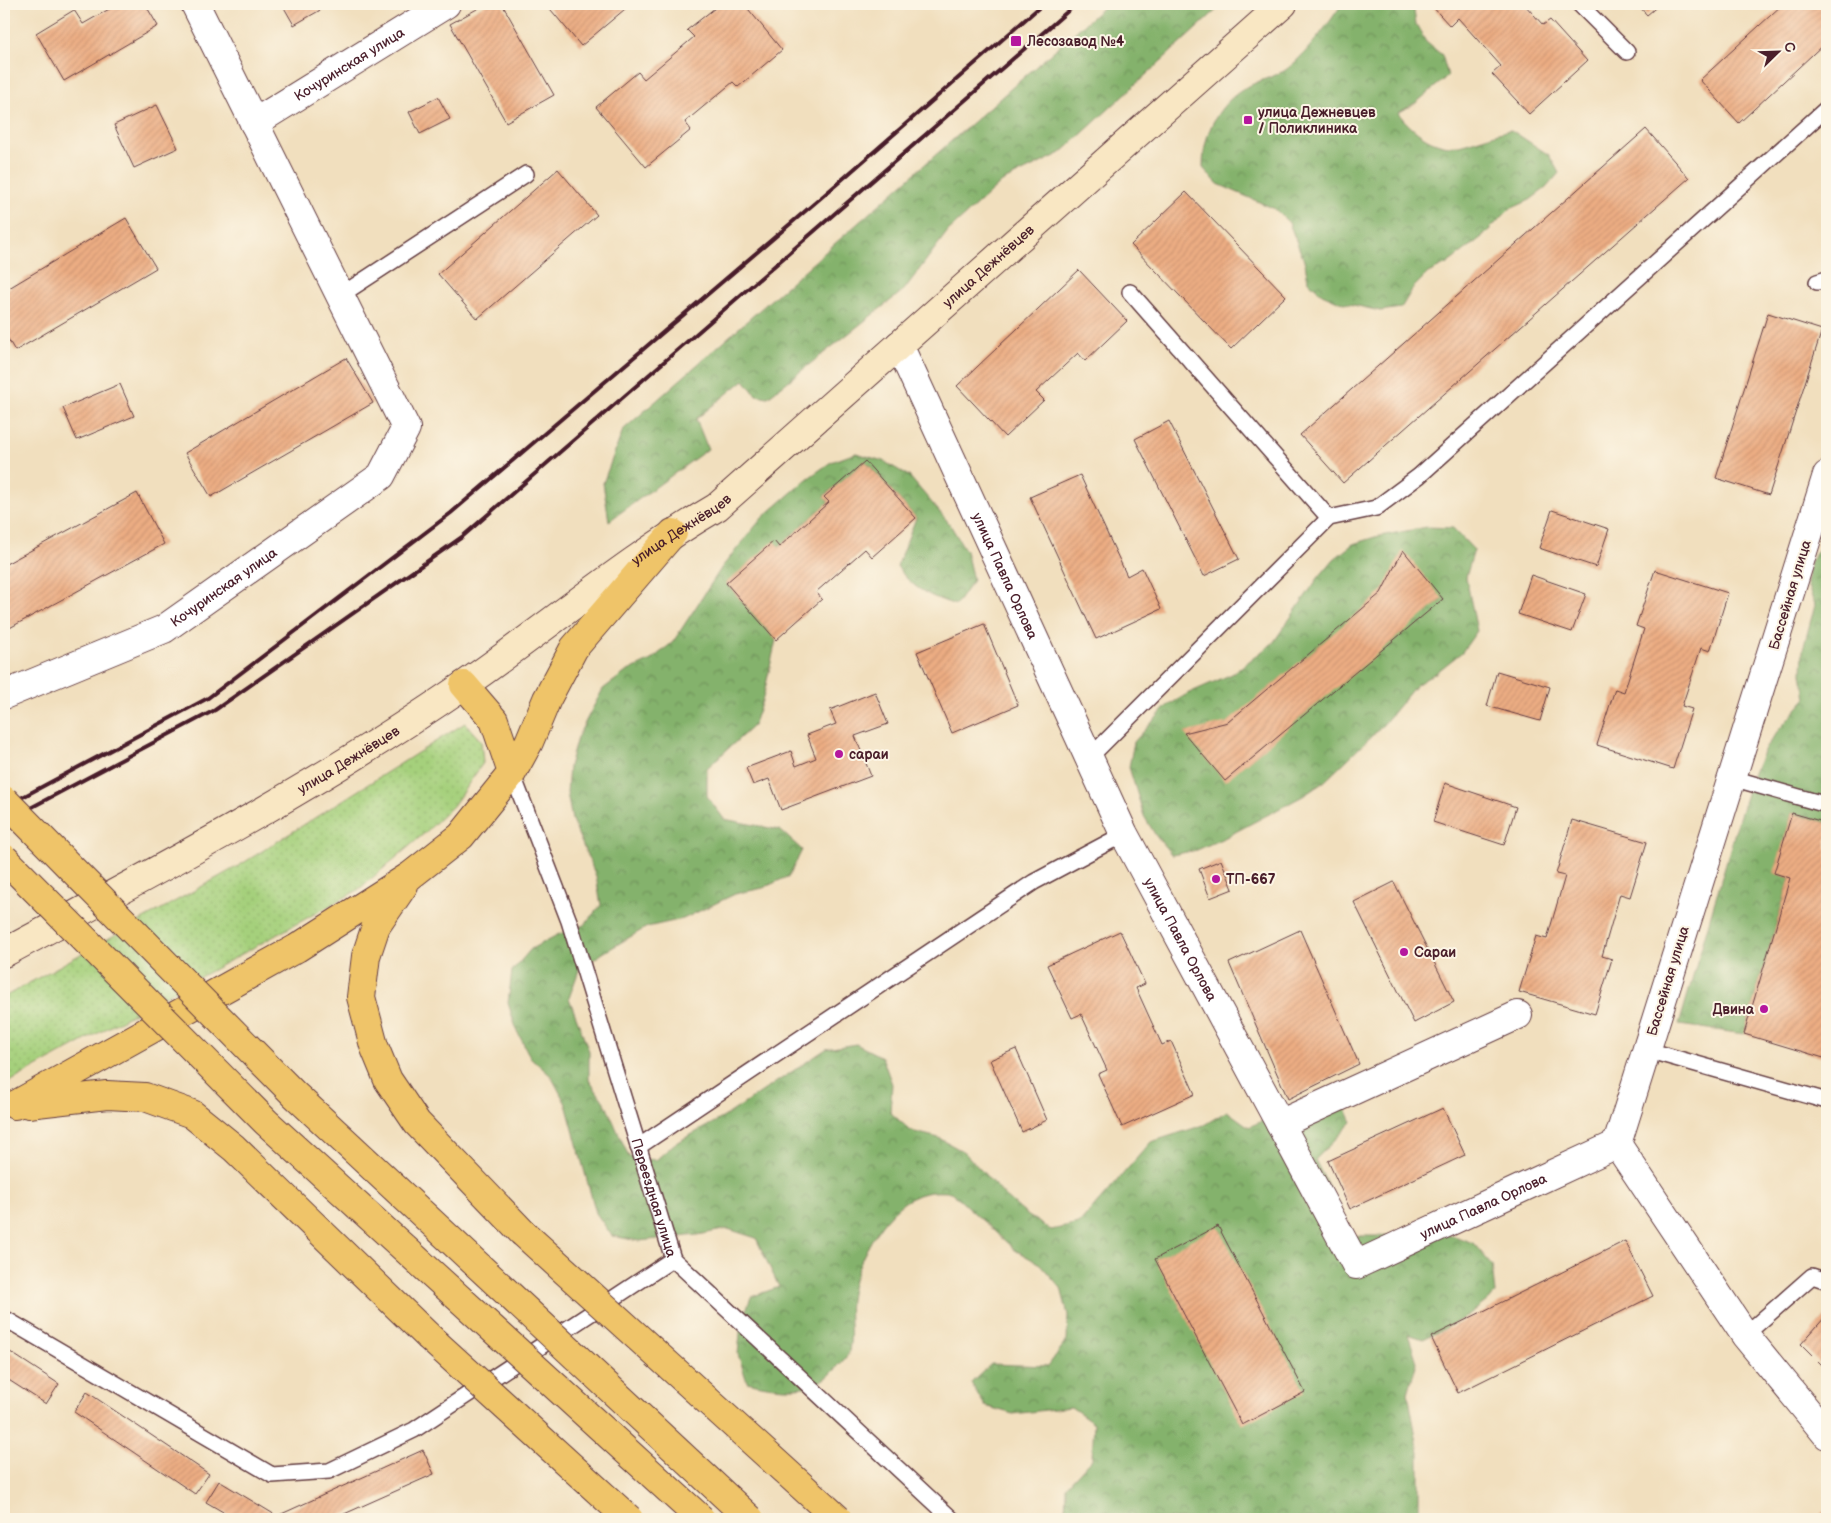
<svg xmlns="http://www.w3.org/2000/svg" width="1831" height="1523" font-family="'Balsamiq Sans',sans-serif">
<style>
.grass{fill:url(#grass-dots);stroke:#787854}
.forest{fill:url(#forest-crowns);stroke:#67684c}
.building{fill:url(#building-hatch)}
.lines{fill:none;stroke-linecap:round;stroke-linejoin:round}
.service-casing{stroke:#633c41;stroke-width:18}
.minor-casing{stroke:#633c41;stroke-width:30}
.secondary-casing{stroke:#633c41;stroke-width:30}
.primary-casing{stroke:#633c41;stroke-width:30}
.service{stroke:#fff;stroke-width:15}
.minor{stroke:#fff;stroke-width:28}
.secondary{stroke:#f9e7c3;stroke-width:28}
.primary{stroke:#efc469;stroke-width:28}
.rail{stroke:#4a1f2b;stroke-width:4}
.primary-bridge-casing{stroke:#633c41;stroke-width:30;stroke-linecap:butt}
.primary-bridge{stroke:#efc469;stroke-width:28}
.poi-dot{fill:#b5179e;stroke:#fcf5e5;stroke-width:2}
.labels{text-anchor:middle;dominant-baseline:central;stroke-width:4;stroke-linejoin:round;paint-order:stroke}
.poi-label{font-size:14px;font-weight:bold;fill:#4a1f2b;stroke:#fcf5e5;text-anchor:start}
.street-label{font-size:14px;fill:#4a1f2b;stroke:#fcf5e5}
</style>
<defs>
<pattern id="grass-dots" width="8" height="8" patternUnits="userSpaceOnUse" patternTransform="scale(1.25)"><rect width="8" height="8" fill="#a5d07c"/><path d="M2 2h.1M6 6h.1" fill="none" stroke="#90b26b" stroke-width="1.8" stroke-linecap="round"/></pattern>
<pattern id="forest-crowns" width="20" height="18" patternUnits="userSpaceOnUse" patternTransform="scale(1.25)"><rect width="20" height="18" fill="#84b26c"/><path d="M2 6a3 3 0 1 1 6 0M12 15a3 3 0 1 1 6 0" fill="none" stroke="#6e9059"/></pattern>
<pattern id="building-hatch" width="6" height="6" patternUnits="userSpaceOnUse" patternTransform="scale(1.25)"><rect width="6" height="6" fill="#ecad83"/><path d="M-1 1l2-2M0 6l6-6M5 7l2-2" fill="none" stroke="#cc9471"/></pattern>
</defs>
<rect width="100%" height="100%" fill="#fcf5e5"/>
<filter id="ink" filterUnits="userSpaceOnUse"><feTurbulence type="fractalNoise" baseFrequency=".02" numOctaves="2"/><feDisplacementMap in="SourceGraphic" scale="10" xChannelSelector="R" yChannelSelector="G"/><feConvolveMatrix kernelMatrix="1 2 1 2 8 2 1 2 1" color-interpolation-filters="sRGB"/></filter>
<filter id="wash" filterUnits="userSpaceOnUse"><feTurbulence type="fractalNoise" baseFrequency=".0096" numOctaves="4" result="noise"/><feDisplacementMap in="SourceGraphic" scale="20" xChannelSelector="R" yChannelSelector="G"/><feGaussianBlur stdDeviation="1.12" result="paint"/><feColorMatrix in="noise" values="0 0 0 0 0 0 0 0 0 0 0 0 0 0 0 0 0 1.4 0 .05"/><feComposite in="paint" operator="in"/></filter>
<g filter="url(#wash)">
<rect width="100%" height="100%" fill="#f1dfbe"/>
<!-- grass -->
<path class="grass" d="M465 723 481 741 483 763 453 806 426 832 358 890 4 1085V997L240 865Z"/>
<!-- forest -->
<path class="forest" d="M1107 4H1223L1061 153 1002 182 948 231 904 290 768 397 756 395 744 380 696 419 708 449 609 521 603 483 623 430Z
M1342 4H1413L1416 24 1426 42 1442 55 1448 76 1417 102 1398 113C1411 129 1428 144 1450 146 1460 147 1497 132 1511 130L1549 155 1559 173 1546 188 1530 200 1510 209 1482 237 1447 264 1428 273 1413 288 1401 308 1380 311 1340 302 1322 294 1308 281 1305 263 1289 223 1275 209 1218 184 1203 168C1203 134 1217 103 1249 86 1260 80 1273 77 1284 71 1304 58 1329 23 1342 4Z
M856 453 883 461 909 476 949 523 966 551 973 580 956 605C931 597 912 589 897 566L916 518 865 461 824 496 829 502 779 547 726 583 776 640 763 698 753 726 707 768V796L724 819 780 830 802 850 789 876 763 888 735 894 683 919 647 927 603 953 579 970 569 998 589 1051V1080L606 1105 629 1157 656 1160 674 1144 724 1117 826 1049 856 1044 882 1057 892 1084 890 1112 911 1131 939 1138 964 1152 1006 1197 1027 1215 1051 1230 1079 1224 1151 1142 1204 1125 1227 1111 1249 1127 1336 1087 1352 1122 1315 1160 1354 1236H1418L1446 1233 1473 1243 1492 1265 1495 1294C1473 1314 1450 1327 1423 1339L1408 1334 1417 1362 1408 1393 1419 1453V1514L1408 1519H1068L1065 1516 1066 1487 1092 1459 1094 1423 1071 1407 1013 1414 985 1406 971 1383 991 1364 1048 1366 1067 1340 1068 1315 1061 1288 1040 1264 1015 1250 951 1192C943 1192 933 1191 925 1193 887 1201 857 1259 851 1293 847 1312 853 1333 849 1351 848 1356 842 1362 838 1366 817 1396 778 1389 747 1382L738 1354 741 1323 751 1297 779 1287 756 1238 728 1229 698 1235 639 1241 612 1236 596 1213 566 1104 551 1076 530 1057 517 1031 508 1003 512 971 531 949 557 935 584 925 601 905 596 876 572 820 567 793 569 766 577 738 590 713 603 689 626 672 651 660 673 642 722 567 762 518 807 479 831 462Z
M1427 527 1453 528 1474 550 1466 577 1477 631 1462 652 1437 672 1416 685 1382 726 1324 782 1303 796 1226 837 1197 850 1172 855 1156 836 1144 816 1129 767 1134 742 1167 706 1189 693 1232 674 1273 643 1318 578 1334 559 1353 544 1375 537Z
M1827 539V823L1792 813 1775 873 1790 878 1744 1034 1679 1025 1739 818 1754 773 1763 752 1776 733 1806 699 1802 673 1803 649 1815 605 1807 584 1810 561Z"/>
<g id="blocks">
<!-- building -->
<path class="building" d="M118 4H145L158 26 64 81 36 33 74 10 83 24Z
M282 4H331L294 25Z
M486 4H502L554 95 506 122 450 24Z
M546 4H631L581 46Z
M720 4H744L782 50 738 87 733 82 685 122 691 130 646 167 596 107 638 72 644 79 694 37 687 30Z
M1430 4H1524L1543 25 1550 20 1587 61 1529 114 1492 74 1501 66 1458 18 1450 26Z
M1637 4H1660L1647 15Z
M1783 4H1827V41L1739 123 1700 80Z
M438 97 450 119 420 134 409 112Z
M157 105 178 148 134 168 114 125Z
M1646 129 1689 178 1343 483 1300 435Z
M558 169 597 215 477 319 438 274Z
M1186 192 1286 296 1231 349 1131 245Z
M126 218 156 268 15 351 4 332V291Z
M1079 270 1127 321 1085 361 1078 353 1036 392 1044 400 1005 437 957 386Z
M1768 313 1822 330 1769 495 1716 478Z
M346 358 373 403 211 497 185 453Z
M120 384 134 416 77 440 63 408Z
M1169 421 1239 559 1204 576 1135 439Z
M865 461 916 518 872 557 865 549 816 592 822 599 776 640 726 583 774 541 779 547 829 502 824 497Z
M1080 475 1127 576 1142 568 1161 609 1096 639 1030 497Z
M137 493 164 544 4 631V565Z
M1552 510 1609 529 1596 567 1539 548Z
M1403 550 1443 599 1225 781 1184 733 1228 722 1323 642 1381 593Z
M1655 570 1728 593 1710 651 1701 648 1682 706 1692 709 1673 769 1597 745 1615 689 1624 692 1644 629 1636 626Z
M1531 575 1586 594 1572 632 1518 614Z
M984 624 1018 705 952 733 917 652Z
M1497 671 1550 687 1540 721 1487 706Z
M875 692 888 724 855 736 871 776 781 810 769 779 753 785 746 768 791 751 796 766 816 758 807 735 836 724 830 710Z
M1445 783 1516 807 1504 845 1433 822Z
M1792 813 1827 823V1059L1744 1034 1790 878 1774 873Z
M1572 820 1647 842 1630 897 1620 894 1602 956 1612 959 1595 1014 1519 992 1536 936 1547 939 1565 876 1556 874Z
M1221 860 1233 889 1210 898 1199 869Z
M1394 882 1454 1002 1414 1023 1354 902Z
M1300 930 1359 1064 1288 1099 1229 963Z
M1120 931 1145 984 1136 988 1162 1045 1171 1041 1195 1094 1122 1127 1098 1074 1107 1070 1081 1014 1072 1018 1047 965Z
M1016 1049 1047 1120 1022 1132 990 1060Z
M1443 1108 1465 1155 1350 1209 1328 1161Z
M1218 1226 1305 1392 1242 1425 1155 1259Z
M1625 1241 1653 1296 1458 1393 1431 1337Z
M1827 1315V1370L1801 1344Z
M4 1348 59 1384 46 1404 4 1377Z
M87 1392 209 1474 195 1494 74 1412Z
M423 1450 434 1474 333 1519H278L277 1516Z
M219 1481 277 1516 275 1519H235L206 1502Z
M1827 1508V1519H1816Z"/>
</g>
</g>
<g filter="url(#ink)">
<use href="#blocks" fill-opacity="0" stroke="#633c41" stroke-width="1"/>
<g class="lines">
<!-- service casing -->
<g class="service-casing">
<g id="service">
<path d="M1579 4 1627 52"/>
<path d="M1817 282 1827 279"/>
<path d="M1130 292 1329 518"/>
<path d="M341 295 526 174"/>
<path d="M1088 759 1329 518 1376 508 1419 476 1827 108"/>
<path id="s1" d="M512 773 569 921 673 1259 952 1519"/>
<path d="M1732 778 1827 805"/>
<path d="M1647 1050 1827 1101"/>
<path d="M638 1147 1034 882 1124 834"/>
<path d="M4 1318 272 1475 329 1471 414 1430 673 1259"/>
<path d="M1745 1335 1812 1276 1827 1281"/>
</g>
</g>
<!-- minor casing -->
<g class="minor-casing">
<g id="minor">
<path id="s2" d="M254 123 446 4"/>
<path id="s3" d="M899 345 1124 834 1356 1265 1617 1144"/>
<path d="M1827 475 1617 1144 1745 1335 1827 1435"/>
<path id="s4" d="M4 695 164 629 381 476 406 428 195 4"/>
<path d="M1280 1124 1518 1015"/>
</g>
</g>
<!-- secondary casing -->
<g class="secondary-casing">
<g id="secondary">
<path id="s5" d="M4 953C160 869 318 786 464 685 549 626 628 559 717 507L1283 4"/>
</g>
</g>
<!-- primary casing -->
<g class="primary-casing">
<path id="primary" d="M464 685 494 720 512 773
M404 885 376 926 366 956 361 997 374 1046 388 1080 417 1123 522 1232
M28 1104 107 1095 145 1097 192 1114 234 1148 428 1336
M15 1105 297 948 410 876 461 836 512 773 529 742 547 699 574 648 673 533"/>
</g>
<!-- service -->
<use href="#service" class="service"/>
<!-- minor -->
<use href="#minor" class="minor"/>
<!-- secondary -->
<use href="#secondary" class="secondary"/>
<!-- primary -->
<use href="#primary" class="primary"/>
<!-- rail -->
<path class="rail" d="M4 807 208 698 451 513 837 184 1043 4
M4 822 215 710 462 537 1076 4"/>
<!-- primary-bridge casing -->
<g class="primary-bridge-casing">
<path id="primary-bridge" d="M4 800 294 1094 750 1519
M4 858 266 1122 701 1519
M522 1232 838 1519
M428 1336 629 1519"/>
</g>
<!-- primary-bridge -->
<use href="#primary-bridge" class="primary-bridge"/>
</g>
</g>
<!-- markers -->
<g class="poi-dot">
<rect x="1010" y="35" width="12" height="12" rx="2.5"/>
<rect x="1243" y="115" width="10" height="10" rx="2.5"/>
<circle cx="839" cy="754" r="5"/>
<circle cx="1216" cy="879" r="5"/>
<circle cx="1404" cy="952" r="5"/>
<circle cx="1764" cy="1009" r="5"/>
</g>
<g class="labels">
<!-- poi labels -->
<g class="poi-label">
<text x="1027" y="41">Лесозавод №4</text>
<text x="1258" y="112">улица Дежневцев<tspan x="1258" dy="16">/ Поликлиника</tspan></text>
<text x="849" y="754">сараи</text>
<text x="1226" y="879">ТП-667</text>
<text x="1414" y="952">Сараи</text>
<text x="1754" y="1009" text-anchor="end">Двина</text>
</g>
<!-- street labels -->
<g class="street-label">
<text stroke="none"><textPath href="#s2" startOffset="112">Кочуринская улица</textPath></text>
<text stroke="none"><textPath href="#s5" startOffset="1205">улица Дежнёвцев</textPath></text>
<text stroke="none"><textPath href="#s5" startOffset="800">улица Дежнёвцев</textPath></text>
<text stroke="none"><textPath href="#s3" startOffset="254">улица Павла Орлова</textPath></text>
<text stroke="none"><textPath href="#s4" startOffset="246">Кочуринская улица</textPath></text>
<text transform="translate(1790 595) rotate(-73)">Бассейная улица</text>
<text stroke="none"><textPath href="#s5" startOffset="395">улица Дежнёвцев</textPath></text>
<text stroke="none"><textPath href="#s3" startOffset="658">улица Павла Орлова</textPath></text>
<text transform="translate(1668 981) rotate(-73)">Бассейная улица</text>
<text stroke="none"><textPath href="#s1" startOffset="448">Переездная улица</textPath></text>
<text stroke="none"><textPath href="#s3" startOffset="1168">улица Павла Орлова</textPath></text>
</g>
</g>
<!-- margin -->
<rect width="1831" height="1523" fill="none" stroke="#fcf5e5" stroke-width="20"/>
<!-- north arrow -->
<g transform="translate(1778 52) rotate(67)" stroke="#fcf5e5" stroke-width="4" paint-order="stroke">
<path d="M0-4L9 19L0 12L-9 19Z" fill="#4a1f2b"/>
<text y="-8" font-size="14" font-weight="bold" text-anchor="middle" fill="#4a1f2b">С</text>
</g>
</svg>
